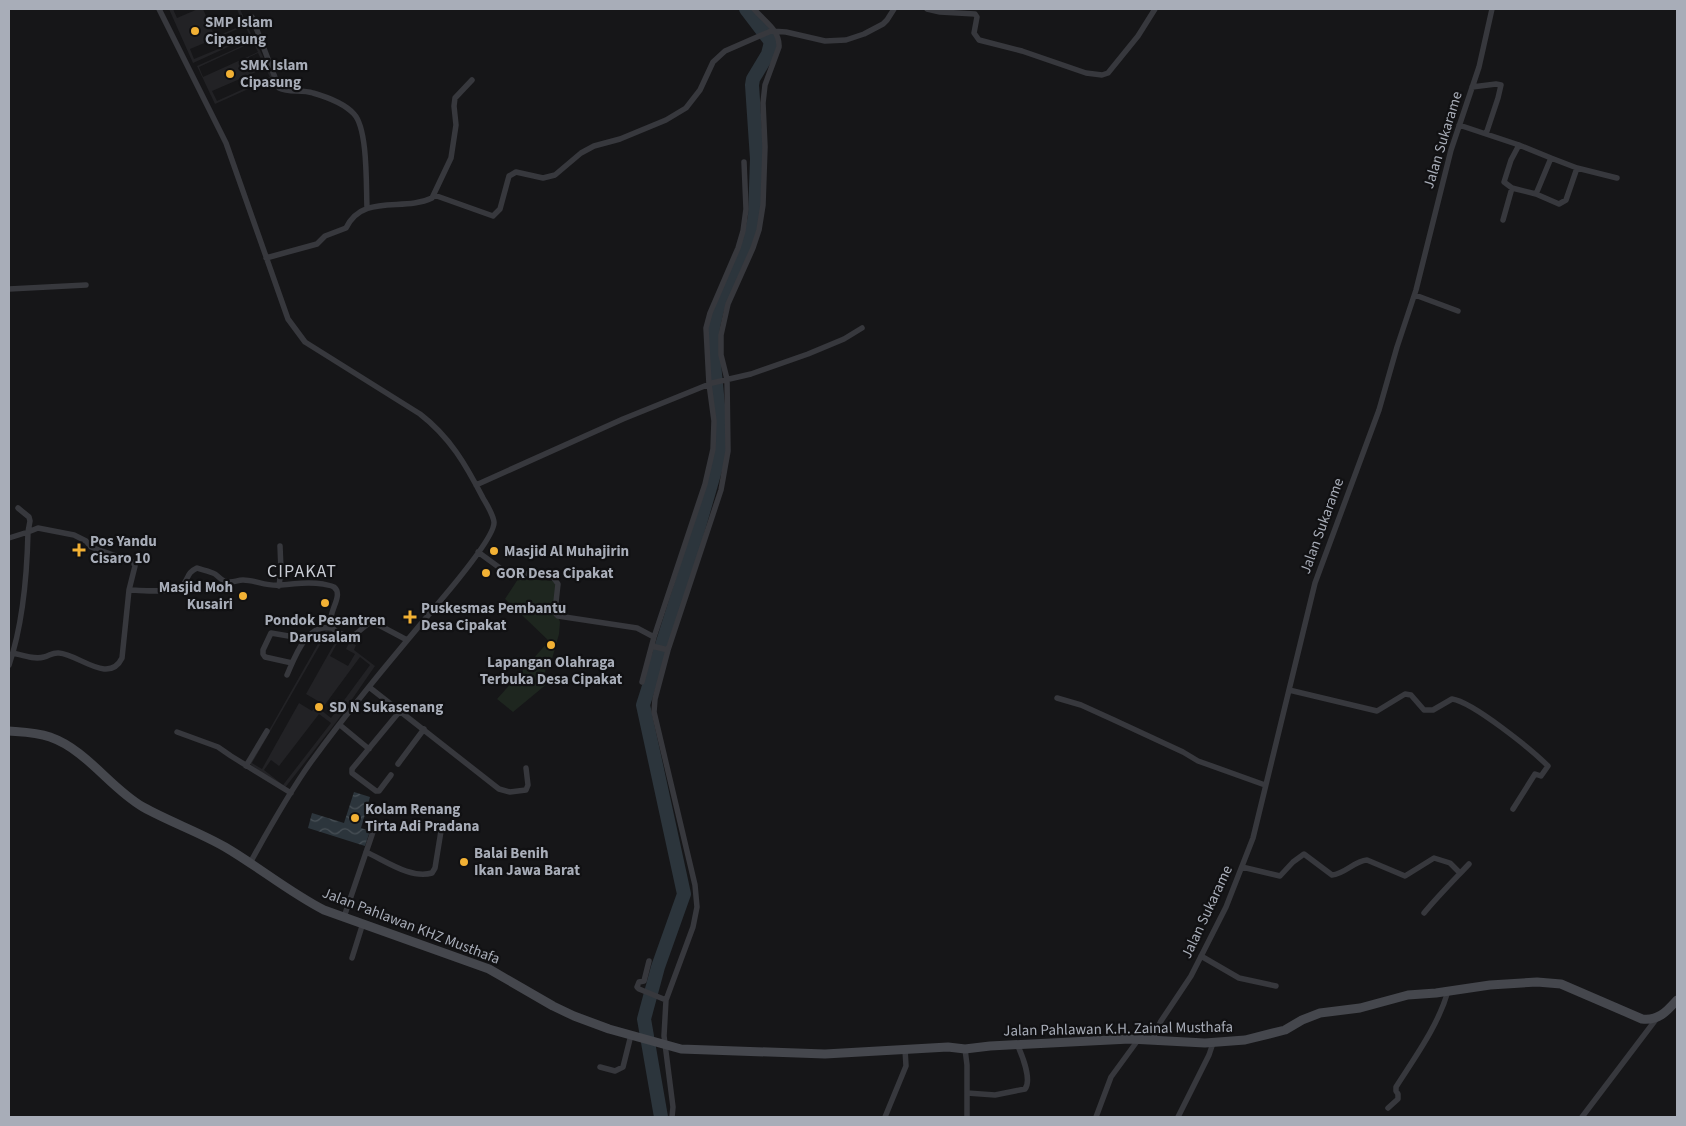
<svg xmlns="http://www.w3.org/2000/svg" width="1686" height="1126" font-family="'Source Sans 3',sans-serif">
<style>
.built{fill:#222225;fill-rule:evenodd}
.grass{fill:#1e261f}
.water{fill:url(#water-waves)}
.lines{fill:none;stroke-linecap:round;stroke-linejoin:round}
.river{stroke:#2c353c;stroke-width:14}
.street{stroke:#37383d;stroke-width:5.5}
.secondary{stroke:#45474d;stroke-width:9}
.poi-dot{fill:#f2b134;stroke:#111113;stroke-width:2}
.labels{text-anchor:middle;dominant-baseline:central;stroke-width:4.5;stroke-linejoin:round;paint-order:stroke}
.poi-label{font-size:15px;font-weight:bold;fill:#a8adb8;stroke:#111113;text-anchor:start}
.street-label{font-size:15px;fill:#a8adb8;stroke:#111113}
.quarter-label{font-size:18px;letter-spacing:1px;fill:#c9ccd4;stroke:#111113}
</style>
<defs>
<pattern id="water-waves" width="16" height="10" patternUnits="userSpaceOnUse" patternTransform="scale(1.25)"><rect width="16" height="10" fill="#2c353c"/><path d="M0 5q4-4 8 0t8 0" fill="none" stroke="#485056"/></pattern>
</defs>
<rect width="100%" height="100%" fill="#161618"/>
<!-- built -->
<path class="built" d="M169 9H173L177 18 198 9H203L215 37 243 25 237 9H240L252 36 193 63ZM245 26 250 36 194 59 190 49Z
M255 40 273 78 215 104 197 66ZM253 42 258 52 203 77 199 67ZM258 53 270 77 217 101 212 91 256 72 249 57Z
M327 628 356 645 354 650 375 666 337 721 284 789 250 764ZM328 631 338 637 306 694 318 701 312 711 299 703 262 769 252 763ZM340 638 349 643 346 649 355 654 348 666 330 656ZM360 657 370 665 331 718 321 710ZM319 714 331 723 283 785 264 770 271 760 279 766Z"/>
<!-- grass -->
<path class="grass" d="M518 579 557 581 556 612 560 622 559 634 552 659 546 666 545 673 548 683 513 712 497 699 549 641 505 599Z"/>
<!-- water -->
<path class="water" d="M354 792 370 797 361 828 370 831 365 846 308 828 312 813 344 823Z"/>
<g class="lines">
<!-- river -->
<path class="river" d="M661 1117 644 1019 658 967 684 894 643 705 693 547 722 446 712 343 713 327 717 310 752 231 755 216 757 159 752 85 753 79 768 54 771 42 746 9"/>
<!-- street -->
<path class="street" d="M159 9 226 143 288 319 305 342 420 414C450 437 466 465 483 498 487 505 493 514 494 522 495 535 456 582 446 594 400 649 353 704 311 762 288 794 269 829 250 863
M927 9 940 12 975 14 977 17 974 33 979 40 1022 51 1086 73 1102 75 1108 73 1138 36 1155 9
M252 17 279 88C289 93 302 89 313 93 327 97 344 103 354 114 368 129 366 186 367 207
M1472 87 1496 84 1501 85 1498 98 1486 134
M1459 125 1519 145 1551 158 1536 194 1512 188 1504 182 1511 160 1519 145
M1551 158 1577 168 1617 178
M1536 194 1559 204 1566 200 1577 168
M434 195 493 216 500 209 509 176 516 172 543 178 555 175 581 153 594 146 620 139 666 120 686 108 700 90 713 62 725 51 771 31 786 32 825 41 846 40 864 34 883 24 887 20 894 9
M1503 220 1512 188
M266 258 317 244 325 236 346 228C363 193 403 212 432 198L451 158 456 125 454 106 455 98 472 80
M9 289 86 285
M1415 295 1458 311
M476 485 623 419 712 383 751 374 808 354 844 339 862 328
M18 508 29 517 30 521 28 532
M9 538 28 532C27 576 23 624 9 665
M478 552 504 571 553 577 558 584 555 611 556 614 558 616 637 628 654 637
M279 586 281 570 280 546
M129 590C141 590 173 594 182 586 189 579 186 573 197 568 202 570 210 571 215 574 218 576 220 579 224 581 232 584 236 580 243 580 255 580 268 587 281 585 298 584 305 581 323 584 326 585 331 585 334 587 349 599 307 629 352 637L369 623H375L407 640
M652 646 668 650
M13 653C22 655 34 660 44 657 49 656 53 652 59 653 78 654 109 685 122 658L129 590 135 566 133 562 91 547 86 541 74 535 38 528 28 532
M292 663 265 657 263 654V650L271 633 306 639
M287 675C295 657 306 623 332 628
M642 682 654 637 705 484 713 449 714 421 709 384 706 328 710 313 738 248 743 231 746 209 744 162
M369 687 499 789 510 792 526 790 528 785 526 768
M1289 690 1377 711 1405 694 1411 695 1424 710H1433L1452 699C1473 702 1532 750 1548 766L1541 776 1535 774 1513 809
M1057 698 1081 705 1114 720 1183 752 1198 761 1265 785
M340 725 369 749
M177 732 218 747 231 756 291 793
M398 764 424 729
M246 766 267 731
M391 775 379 791H376L352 773V769L400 711
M366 852C386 861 410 879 432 873L435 868 441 831
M1242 867 1280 876 1293 862 1304 854 1332 875C1345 874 1354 861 1367 860L1405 876 1434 858 1450 863 1460 873
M1424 913C1438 896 1454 880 1469 864
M344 917 376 823
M1201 956 1239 978 1276 986
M352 958 363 923
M649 961 644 981 639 982 637 987 639 989 666 1000
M1152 1040 1161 1021 1191 976 1226 907 1253 838 1315 583 1379 410 1397 347 1416 290 1451 150 1479 67 1492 9
M965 1049 967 1065V1117
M600 1067 615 1071 623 1067 631 1035
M967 1093 995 1095 1025 1089C1032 1080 1022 1055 1017 1044
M1388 1108 1398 1099V1094L1396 1091V1087C1415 1057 1438 1026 1448 991
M672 1117 673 1107 664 1036 666 1000 693 927 697 907 695 885 654 712 655 699 668 650 721 490 728 451 727 379 721 355V335L728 304 753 248 759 230 763 205 765 147 763 103 765 85 779 47C780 30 764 21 754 9
M885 1117 906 1066 905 1049
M1096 1117 1111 1077 1138 1040
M1178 1117 1209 1055 1213 1043
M1582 1117 1657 1018"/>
<!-- secondary -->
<path class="secondary" d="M9 731C23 732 36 732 50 737 87 750 110 788 143 807 170 822 199 832 225 847 259 867 289 892 324 910L489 969 553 1006 574 1016 609 1029 681 1049 825 1054 948 1047 965 1049 990 1046 1130 1039 1205 1043 1245 1040 1285 1030 1302 1020 1320 1013 1360 1008 1408 995 1436 993 1490 985 1537 982 1561 984 1642 1019C1659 1021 1667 1011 1677 1000"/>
</g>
<!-- markers -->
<g class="poi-dot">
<circle cx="195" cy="31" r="5"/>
<circle cx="230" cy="74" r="5"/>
<path d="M76.5 542.5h5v5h5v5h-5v5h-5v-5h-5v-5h5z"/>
<circle cx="494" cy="551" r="5"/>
<circle cx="486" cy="573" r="5"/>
<circle cx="243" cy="596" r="5"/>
<circle cx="325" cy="603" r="5"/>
<path d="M407.5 609.5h5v5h5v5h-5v5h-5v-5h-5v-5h5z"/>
<circle cx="551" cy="645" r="5"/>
<circle cx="319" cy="707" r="5"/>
<circle cx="355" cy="818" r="5"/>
<circle cx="464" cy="862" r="5"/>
</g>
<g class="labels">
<!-- poi labels -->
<g class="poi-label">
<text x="205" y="22">SMP Islam<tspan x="205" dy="17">Cipasung</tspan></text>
<text x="240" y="65">SMK Islam<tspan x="240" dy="17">Cipasung</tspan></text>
<text x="90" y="541">Pos Yandu<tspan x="90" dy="17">Cisaro 10</tspan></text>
<text x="504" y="551">Masjid Al Muhajirin</text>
<text x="496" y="573">GOR Desa Cipakat</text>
<text x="233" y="587" text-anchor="end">Masjid Moh<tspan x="233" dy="17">Kusairi</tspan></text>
<text x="421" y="608">Puskesmas Pembantu<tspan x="421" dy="17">Desa Cipakat</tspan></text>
<text x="325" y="620" text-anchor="middle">Pondok Pesantren<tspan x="325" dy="17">Darusalam</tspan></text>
<text x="551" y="662" text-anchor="middle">Lapangan Olahraga<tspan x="551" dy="17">Terbuka Desa Cipakat</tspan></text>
<text x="329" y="707">SD N Sukasenang</text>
<text x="365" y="809">Kolam Renang<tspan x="365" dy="17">Tirta Adi Pradana</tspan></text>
<text x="474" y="853">Balai Benih<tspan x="474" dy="17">Ikan Jawa Barat</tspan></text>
</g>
<!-- street labels -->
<g class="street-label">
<text transform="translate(1443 140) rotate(-73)">Jalan Sukarame</text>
<text transform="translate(1322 526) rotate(-70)">Jalan Sukarame</text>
<text transform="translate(1207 912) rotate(-65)">Jalan Sukarame</text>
<text transform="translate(411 926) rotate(21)">Jalan Pahlawan KHZ Musthafa</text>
<text transform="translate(1118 1029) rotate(-1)">Jalan Pahlawan K.H. Zainal Musthafa</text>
</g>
<!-- quarter labels -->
<g class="quarter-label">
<text x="302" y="571">CIPAKAT</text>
</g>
</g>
<!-- border -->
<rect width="1686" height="1126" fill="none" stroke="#a8adb8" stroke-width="20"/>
</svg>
